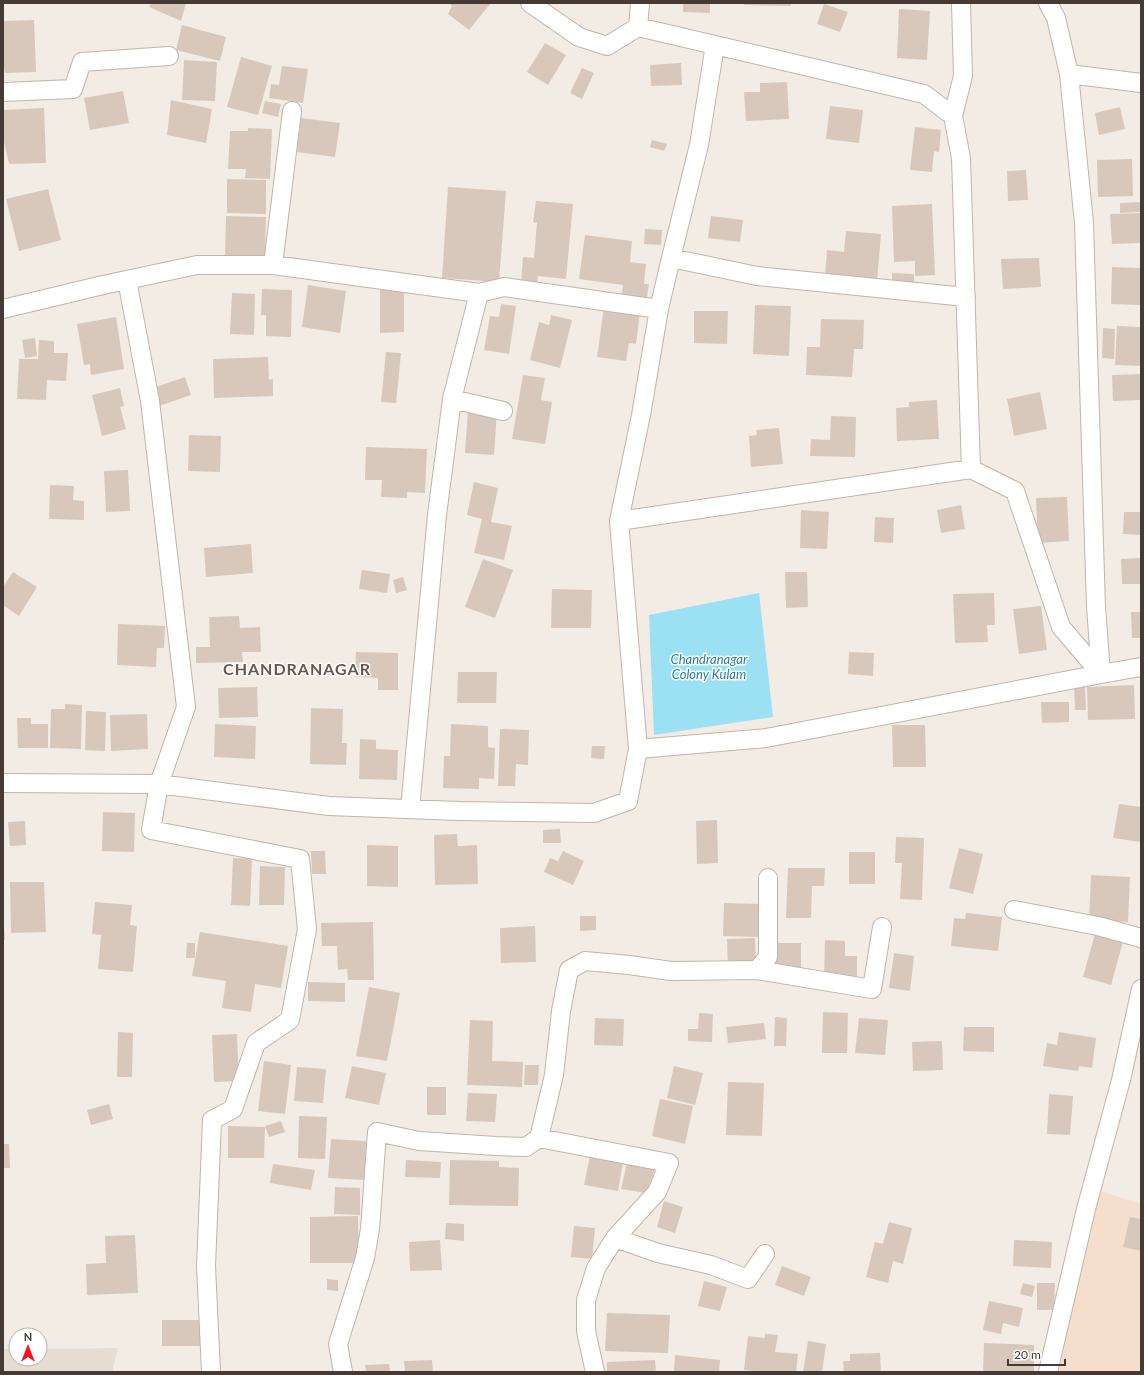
<svg xmlns="http://www.w3.org/2000/svg" width="1144" height="1375" font-family="Lato,sans-serif">
<style>
.residential{fill:#e7dcd2}
.commercial{fill:#f6decd}
.water{fill:#9ce0f3}
.building{fill:#d8c8bc}
.lines{fill:none;stroke-linecap:round;stroke-linejoin:round}
.minor-casing{stroke:#c2b4a9;stroke-width:20}
.minor{stroke:#fff;stroke-width:18}
.labels{text-anchor:middle;dominant-baseline:central;stroke-width:3;stroke-linejoin:round;paint-order:stroke}
.water-label{font-size:13px;font-style:italic;fill:#25809d;stroke:#fff}
.district-label{font-size:16px;font-weight:bold;letter-spacing:1px;fill:#68574a;stroke:#fff}
</style>
<rect width="100%" height="100%" fill="#f3ece4"/>
<!-- residential -->
<path class="residential" d="M118 1348 112 1372H3V1349H16V1359H40V1349Z"/>
<!-- commercial -->
<path class="commercial" d="M1098 1190 1141 1204V1372H1059Z"/>
<!-- water -->
<path class="water" d="M759 593 773 717 654 735 649 615Z"/>
<!-- building -->
<path class="building" d="M151 3H186L181 21 149 7Z
M449 3H491L469 30 448 14 452 6Z
M683 3H710V13L683 12Z
M744 3H791V6L744 5Z
M824 4 848 12 840 32 817 24Z
M899 9 930 11 927 60 897 58Z
M34 20 36 72 5 73 4 67H3V21Z
M182 25 226 37 220 61 176 50Z
M545 43 566 55 548 85 527 72Z
M241 57 272 66 258 115 227 107Z
M184 60 217 62 215 101 182 100Z
M681 63 682 85 651 86 650 65Z
M282 66 308 69 303 103 269 98 271 84 279 85Z
M582 68 594 73 582 99 570 93Z
M787 82 789 119 746 121 744 92H760V83Z
M123 91 129 123 90 130 84 98Z
M171 100 212 109 206 143 167 135Z
M265 101 281 104 278 117 262 113Z
M830 106 863 110 859 143 826 139Z
M1120 107 1125 129 1099 135 1095 113Z
M44 108 46 163 9 164 4 142H3V110Z
M301 118 340 123 335 157 297 152Z
M915 127 941 130 939 152 934 151 932 172 910 170Z
M248 128 272 129 270 179 245 178 246 169H228L230 131H248Z
M652 140 667 144 664 151 650 147Z
M1132 159 1133 196 1098 197 1097 160Z
M1026 170 1028 200 1008 201 1007 171Z
M227 179 266 180V214L227 213Z
M448 187 506 191 499 282 442 278Z
M48 189 61 240 19 251 6 199Z
M536 201 573 204 566 279 538 276 537 285 521 284 523 257 534 258 537 223 533 222Z
M1141 202V212L1120 213V203Z
M932 204 935 275 915 276V261L894 262 892 206Z
M1141 213V243L1112 244 1110 214Z
M226 216 266 217 265 257 225 256Z
M711 216 743 220 740 242 708 238Z
M645 229 662 230 661 245 644 244Z
M846 231 881 234 877 281 825 276 827 250 844 252Z
M585 235 632 241 630 262 646 264 644 284H649L646 303 621 300 623 285 579 279Z
M1039 258 1041 287 1003 289 1001 259Z
M1112 267 1141 268V305L1111 304Z
M892 273 914 274V287L892 286Z
M308 285 346 291 340 333 302 327Z
M262 289 292 290 291 337 266 336V315H261Z
M380 290H404V332L380 333Z
M232 293 255 294 254 335 230 334Z
M501 304 516 306 509 354 484 350 490 316 499 317Z
M755 305 791 306 789 356 753 354Z
M604 307 640 312 636 344 629 343 626 361 597 357Z
M694 311H728L727 344 694 343Z
M551 315 572 320 560 368 530 360 539 322 549 325Z
M116 317 124 369 91 375 90 364 84 365 77 324Z
M821 319 864 320 863 349H854L852 377 806 375 807 347H820Z
M1117 326 1141 327V366L1115 365Z
M1103 328 1115 329 1114 359 1102 358Z
M35 338 37 356 25 358 22 340Z
M39 340 54 341V353H68L66 381 47 380 46 400 17 399 19 359H38Z
M386 352 401 353 396 403 381 402Z
M268 357 269 380 273 379V396L214 398 213 359Z
M1141 374V400L1113 401 1112 375Z
M523 375 545 378 541 400 552 402 545 444 512 439Z
M185 377 191 395 159 406 153 388Z
M120 388 124 406 120 407 126 429 102 436 92 395Z
M1040 392 1047 429 1014 436 1007 399Z
M937 400 939 439 897 441 896 408 909 407V402Z
M468 410 497 412 494 455 465 453Z
M831 416 856 417 855 457 810 456 811 439 830 440Z
M779 428 783 464 751 467 749 436 757 435 756 430Z
M189 435 221 436 220 472 188 471Z
M366 447 427 449 425 493 407 492V498L381 497 382 480H365Z
M128 470 130 511 106 512 104 471Z
M474 482 498 488 491 522 512 526 504 560 474 553 482 519 467 515Z
M50 485 74 486 73 500 84 501V520L49 519Z
M1067 497 1069 541 1038 543 1036 498Z
M961 505 965 529 941 533 937 510Z
M801 510 829 512 827 549 800 548Z
M1124 512H1141V535L1123 534Z
M875 517 894 518 893 543 874 542Z
M251 544 253 573 206 577 204 548Z
M1141 558V584H1122L1121 559Z
M483 559 513 570 495 618 465 607Z
M362 570 390 574 387 593 359 589Z
M13 572 37 587 19 616 3 605V587Z
M785 572H807L808 607 786 608Z
M403 577 407 590 396 593 393 580Z
M552 589 592 590 591 628H551Z
M994 593 995 625H987L988 642 955 643 953 594Z
M1041 606 1047 650 1019 654 1013 609Z
M1131 612H1141V638H1132Z
M239 616 240 628 260 627 261 652H242L243 662 196 663V647H210L209 617Z
M118 624 165 626 164 648H157L156 667 117 665Z
M356 652 398 653V690H378V678L355 677Z
M849 652 874 653 873 676 848 674Z
M458 672H497L496 703H457Z
M1134 685 1135 719 1088 720 1087 687Z
M1074 686H1085L1086 710H1075Z
M257 687 258 717 219 718 218 688Z
M1041 702H1069V722L1042 723Z
M65 704 82 705 81 749 50 748 51 709H65Z
M311 708 343 709 342 743H347L346 765 310 764Z
M86 711 106 712 105 751 85 750Z
M147 714 148 749 111 751 110 715Z
M17 718H31V724H48V748H18Z
M215 724 256 726 255 759 214 757Z
M451 724 488 726V747L495 748 494 779 479 778V789L443 788 444 756H450Z
M892 725H925L926 767H893Z
M500 729 529 730 528 765 516 764 515 786H498Z
M360 739 376 740V749L398 750 397 780 359 779Z
M592 746H605L604 759 591 758Z
M1119 804 1141 807V842L1113 838Z
M103 812 135 813 134 852 102 851Z
M717 820 718 863 697 864 696 821Z
M25 821 26 845 10 846 8 822Z
M560 829 561 843H543V830Z
M457 834 458 846 477 845 478 884 435 885 434 835Z
M896 837 924 838 922 900 900 899 902 863H895Z
M367 845 398 846V887L367 886Z
M959 848 983 854 973 894 949 888Z
M311 851H325L326 874H312Z
M563 851 584 861 573 885 544 872 550 858 558 861Z
M849 852H875V884H849Z
M233 858 252 859 250 906 231 905Z
M260 866 285 867 284 905H259Z
M788 868H825L824 886H812L811 918H786Z
M1091 875 1130 877 1128 922 1089 920Z
M10 882H44L46 932 11 933Z
M95 902 132 905 130 925 137 926 133 972 98 969 101 935 92 934Z
M724 903 760 904 758 937 723 936Z
M966 913 1002 917 998 951 951 946 954 918 965 919Z
M580 916H596V930L580 931Z
M373 922 374 980H348L347 969 338 970 337 946H322L321 923Z
M3 926H4L5 940H3Z
M535 926 536 962 501 963 500 928Z
M1096 930 1124 938 1111 985 1083 977Z
M200 932 288 946 281 988 255 984 251 1012 222 1008 226 981 192 976Z
M755 938 756 970 728 971 727 939Z
M825 940 845 941V956H857V979L824 978Z
M187 943H195V958H186Z
M776 943H801V972H776Z
M894 953 914 956 910 991 889 988Z
M308 982 345 983V1002L308 1001Z
M369 987 400 993 387 1061 356 1056Z
M823 1012 848 1013 847 1053H822Z
M699 1013 713 1014 712 1042 688 1041V1029H698Z
M775 1017 787 1018 786 1046H774Z
M595 1018 624 1019 623 1046 594 1045Z
M859 1018 888 1020 885 1055 855 1053Z
M470 1020 493 1021 492 1061 523 1062 522 1087 467 1085Z
M764 1023 766 1039 728 1043 726 1027Z
M964 1027H994V1052L963 1051Z
M118 1032 133 1033 132 1077H117Z
M1059 1032 1096 1038 1092 1068 1079 1066 1078 1071 1043 1066 1047 1043 1057 1045Z
M237 1034 239 1081 214 1082 212 1035Z
M942 1041 943 1070 913 1071 912 1042Z
M264 1061 291 1065 285 1114 258 1111Z
M525 1065H539L538 1085H524Z
M352 1066 386 1073 379 1105 345 1098Z
M674 1066 703 1073 695 1105 667 1098Z
M297 1067 326 1069 323 1103 294 1101Z
M728 1082 764 1083 762 1136 726 1135Z
M427 1087H446V1115H427Z
M468 1093 497 1094 495 1122 466 1121Z
M1049 1094 1073 1096 1070 1135 1047 1134Z
M660 1099 693 1106 685 1144 652 1136Z
M109 1104 113 1119 91 1125 87 1110Z
M299 1116 327 1117 325 1159 298 1158Z
M281 1121 285 1132 269 1137 265 1126Z
M228 1126 265 1127 264 1158H228Z
M331 1139 366 1141 365 1180 328 1178Z
M3 1144H9L10 1168H3Z
M590 1156 623 1162 618 1191 584 1185Z
M628 1159 656 1167 646 1193 621 1189Z
M406 1160 441 1162 440 1178 405 1177Z
M450 1160 499 1161V1167L519 1168 518 1206 449 1205Z
M273 1164 315 1170 311 1190 270 1183Z
M335 1187 360 1188V1215L334 1214Z
M664 1201 683 1207 675 1233 657 1227Z
M358 1216 359 1263H310V1217Z
M1130 1217 1141 1219V1251L1123 1247Z
M889 1222 912 1228 903 1264 893 1261 888 1283 866 1277 875 1242 883 1244Z
M446 1223 464 1224V1241L445 1239Z
M574 1226 595 1228 592 1259 571 1257Z
M135 1235 138 1293 87 1295 86 1264 106 1263 105 1236Z
M440 1240 442 1270 410 1271 409 1242Z
M1014 1240 1052 1242 1051 1268 1013 1266Z
M782 1266 811 1277 804 1296 775 1285Z
M327 1279 338 1280V1291L327 1290Z
M704 1281 727 1287 720 1311 698 1306Z
M1023 1283 1035 1286 1032 1297 1020 1294Z
M1037 1283H1055L1054 1310H1037Z
M989 1301 1023 1308 1019 1327 1003 1323 1001 1334 983 1330Z
M607 1313 670 1315 668 1353 605 1351Z
M162 1320H201V1346H162Z
M765 1334 778 1335 775 1352 798 1354 796 1372H763L744 1370 748 1336 765 1338Z
M808 1341 826 1344 822 1372H803Z
M984 1343 1034 1345V1372H983Z
M880 1353 881 1372H844L843 1361H850V1354Z
M675 1355 720 1360 719 1372H674Z
M432 1360 433 1372H405L404 1361Z
M655 1360 656 1372H607V1362Z
M389 1364 390 1372H366L365 1365Z"/>
<g class="lines">
<!-- minor casing -->
<g class="minor-casing">
<path id="minor" d="M1048 3 1056 18 1069 74
M638 27 640 3
M3 92 73 89 82 62 169 56
M953 116 963 76 961 3
M671 258 757 276 966 297
M273 265 292 111
M127 280 150 401 186 707 159 784 151 830 300 859 307 929 290 1020 256 1043 233 1109 212 1120 206 1266 211 1372
M479 293 504 287 659 309
M3 309 103 285 197 265H273L479 293 452 399 503 411
M971 469 1015 491 1061 627 1101 674
M619 521 641 415 659 309 671 258 699 145 715 45
M1101 674 1096 607 1084 223 1069 74 1141 83
M638 749 766 738 1101 674 1141 667
M3 783 159 784 329 806 459 811 594 813 628 801 638 749 619 521 971 469 961 158 953 116 924 94 638 27 607 46 579 37 530 3
M410 809 437 515 452 399
M1014 910 1098 926 1141 938
M757 970 872 989 882 927
M539 1138 669 1163 657 1192 615 1238 596 1268 586 1300V1331L595 1372
M615 1238 658 1253 711 1265 748 1279 765 1254
M343 1372 338 1344 365 1258 370 1229 377 1132 419 1141 496 1146 526 1147 539 1138 554 1075 561 1011 569 970 585 961 629 965 671 971 757 970 768 957V878
M1048 1372 1086 1209 1121 1080 1141 989"/>
</g>
<!-- minor -->
<use href="#minor" class="minor"/>
</g>
<g class="labels">
<!-- water labels -->
<g class="water-label">
<text x="709" y="659">Chandranagar<tspan x="709" dy="15">Colony Kulam</tspan></text>
</g>
<!-- district labels -->
<g class="district-label">
<text x="297" y="668">CHANDRANAGAR</text>
</g>
</g>
<!-- border -->
<rect width="1144" height="1375" fill="none" stroke="#453b34" stroke-width="8"/>
<!-- north arrow -->
<g transform="translate(28 1347)"><circle r="19" fill="#ffffff" stroke="#b5b1ae"/>
<path d="M0-3L7 15L0 10L-7 15Z" fill="#ff0f17"/>
<text y="-6" font-size="11" font-weight="bold" text-anchor="middle" fill="#453b34">N</text>
</g>
<!-- scale -->
<path d="M1008 1359v6h57v-6" fill="none" stroke="#453b34" stroke-width="2"/>
<text x="1014" y="1359" font-size="12" fill="#453b34" stroke="#ffffff" stroke-width="3" paint-order="stroke">20 m</text>
</svg>
